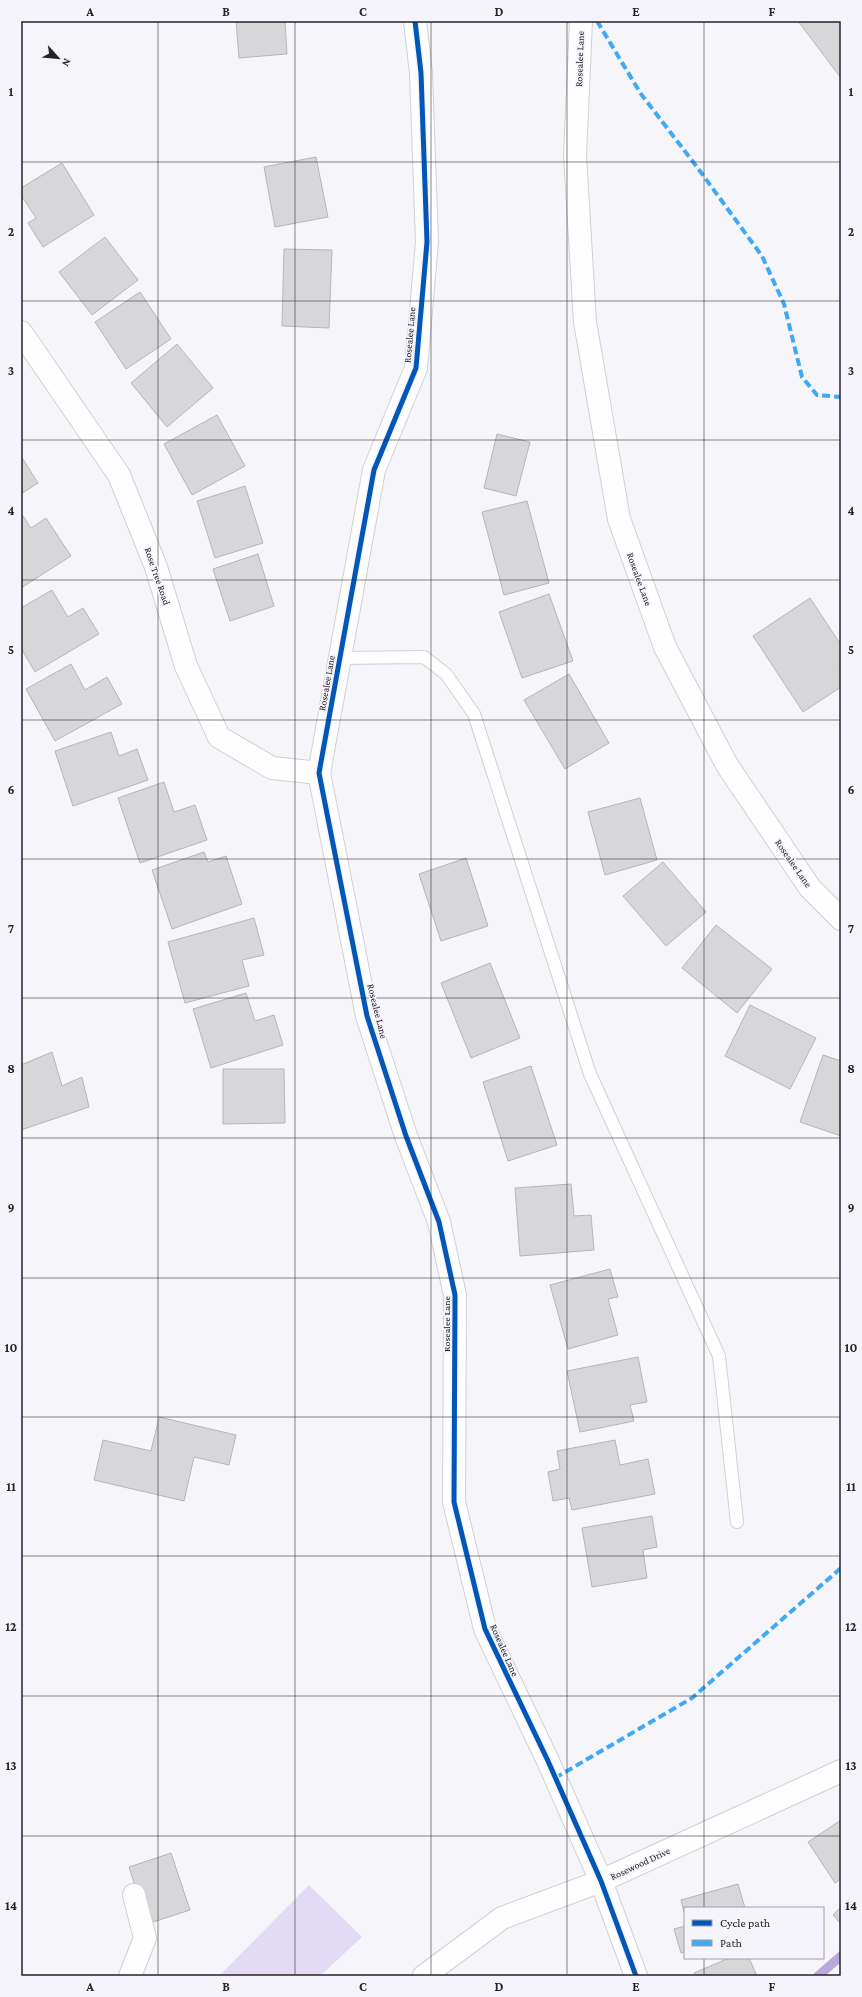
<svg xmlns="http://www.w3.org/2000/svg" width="862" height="1997" viewBox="0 0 862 1997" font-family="'Crimson Pro',serif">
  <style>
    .green { fill: #e3daf5 }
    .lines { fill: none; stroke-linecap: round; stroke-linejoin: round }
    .stream { stroke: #baa9db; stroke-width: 9 }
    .building { fill: #d7d6d9; stroke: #b6b6b9 }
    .service-casing { stroke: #d1d0d3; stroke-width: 14 }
    .minor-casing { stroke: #d1d0d3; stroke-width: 24 }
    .tertiary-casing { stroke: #d1d0d3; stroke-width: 24 }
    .service { stroke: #fefefe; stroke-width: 12 }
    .minor { stroke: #fefefe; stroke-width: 22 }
    .tertiary { stroke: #fefefe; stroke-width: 22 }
    .quiet { stroke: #3fa9f5; stroke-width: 4; stroke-dasharray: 8 4; stroke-linecap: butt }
    .cycleway-casing { stroke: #f5f3fb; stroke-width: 8 }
    .cycleway { stroke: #0057b8; stroke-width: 5 }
    .grid { fill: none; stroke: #242326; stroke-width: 1; stroke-opacity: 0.55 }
    .labels { text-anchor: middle; stroke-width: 3.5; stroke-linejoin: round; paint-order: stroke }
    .street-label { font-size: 10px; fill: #242326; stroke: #f5f3fb }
    .neatline { fill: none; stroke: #242326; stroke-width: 1.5 }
    .grid-label { font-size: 13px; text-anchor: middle; font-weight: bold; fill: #242326 }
  </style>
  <rect width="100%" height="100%" fill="#f6f5f9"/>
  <polygon class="green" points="309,1885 362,1937 320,1976 219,1976"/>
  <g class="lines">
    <polyline class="stream" points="818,1976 841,1956"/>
  </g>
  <g class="building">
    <polygon points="236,21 285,21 287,54 239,58"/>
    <polygon points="798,21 841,21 841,78"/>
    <polygon points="316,157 328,217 275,227 264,167"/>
    <polygon points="62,163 94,215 43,247 28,223 36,218 21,195 21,188"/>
    <polygon points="105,237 138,280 92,315 59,272"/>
    <polygon points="284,249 332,250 329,328 282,326"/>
    <polygon points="140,292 171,339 126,369 95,322"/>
    <polygon points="177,344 213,388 167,427 131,383"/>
    <polygon points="217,415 245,466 192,495 164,444"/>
    <polygon points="497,434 530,442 516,496 484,488"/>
    <polygon points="21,456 38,483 21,494"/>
    <polygon points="245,486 263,543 215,558 197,501"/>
    <polygon points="527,501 549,583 504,595 482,512"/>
    <polygon points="23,516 31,528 46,518 71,556 21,588 21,517"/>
    <polygon points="258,554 274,606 230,621 213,569"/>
    <polygon points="52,590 68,617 83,608 99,634 35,672 21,648 21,608"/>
    <polygon points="549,594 573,661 522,678 499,612"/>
    <polygon points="810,598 841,645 841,665 839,666 841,670 841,687 803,712 753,636"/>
    <polygon points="71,664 85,690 107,677 122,704 55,741 26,689"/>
    <polygon points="569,674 609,743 565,769 524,700"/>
    <polygon points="111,732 119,756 137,749 148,780 73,806 55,751"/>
    <polygon points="164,782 174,812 195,805 207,840 140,863 118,798"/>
    <polygon points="640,798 657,860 605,875 588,812"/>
    <polygon points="204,852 208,862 226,856 242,904 172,929 152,870"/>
    <polygon points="466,858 488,926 441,941 419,874"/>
    <polygon points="663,862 706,912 666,946 623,896"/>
    <polygon points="254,918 264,955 242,960 249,986 185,1003 168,942"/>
    <polygon points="716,925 772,969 737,1013 682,968"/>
    <polygon points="490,963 520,1038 471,1058 441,983"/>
    <polygon points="246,993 255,1021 274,1015 283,1045 211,1068 193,1009"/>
    <polygon points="750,1005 816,1038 790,1089 725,1056"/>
    <polygon points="52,1052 62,1086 82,1077 89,1107 21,1130 21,1065"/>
    <polygon points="823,1055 841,1061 841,1136 800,1122"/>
    <polygon points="531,1066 557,1145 508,1161 483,1082"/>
    <polygon points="223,1069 284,1069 285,1123 223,1124"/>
    <polygon points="571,1184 574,1216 591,1215 594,1250 520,1256 515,1188"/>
    <polygon points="610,1269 618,1297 608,1299 618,1335 568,1349 550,1285"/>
    <polygon points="638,1357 647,1402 630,1405 634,1421 580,1432 567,1371"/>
    <polygon points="159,1417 236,1435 229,1465 194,1457 184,1501 94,1480 103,1440 151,1451"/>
    <polygon points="615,1440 620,1465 648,1459 655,1494 572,1510 569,1498 553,1501 548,1472 560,1469 557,1451"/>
    <polygon points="652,1516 657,1547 643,1550 647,1578 592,1587 582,1528"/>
    <polygon points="841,1820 841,1879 835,1883 808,1842"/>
    <polygon points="171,1853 190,1910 147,1924 129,1867"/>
    <polygon points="738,1884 745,1908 685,1908 685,1916 681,1900"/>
    <polygon points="841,1907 841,1924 833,1915"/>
    <polygon points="685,1926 685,1952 681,1953 674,1929"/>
    <polygon points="729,1958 749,1958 757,1976 695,1976 694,1973"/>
  </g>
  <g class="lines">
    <defs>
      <polyline id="service" points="340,658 424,657 446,674 474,714 590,1074 719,1356 737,1522"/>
      <g id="minor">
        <polyline points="415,21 421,73 427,242 416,368 374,470 319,773 367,1016 406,1136 439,1222 455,1295 454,1502 485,1629 548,1761 601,1881 636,1976"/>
        <polyline points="581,21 575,155 585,322 619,519 665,647 727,765 810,888 841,919"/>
        <polyline points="21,332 119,475 156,567 186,666 219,737 272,768 319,773"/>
        <polyline points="130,1976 145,1938 134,1895"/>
      </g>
      <polyline id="tertiary" points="424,1976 502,1918 601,1881 841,1771"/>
    </defs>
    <use href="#service" class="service-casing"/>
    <use href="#minor" class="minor-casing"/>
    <use href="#tertiary" class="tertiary-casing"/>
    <use href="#service" class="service"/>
    <use href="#minor" class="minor"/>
    <use href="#tertiary" class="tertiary"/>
    <g class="quiet">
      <polyline points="597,21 641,94 697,167 762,256 784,304 802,377 817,395 841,397"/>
      <polyline points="555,1778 692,1698 841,1568"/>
    </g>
    <defs>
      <polyline id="cycleway" points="415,21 421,73 427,242 416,368 374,470 319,773 367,1016 406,1136 439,1222 455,1295 454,1502 485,1629 548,1761 601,1881 636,1976"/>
    </defs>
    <use href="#cycleway" class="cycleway-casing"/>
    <use href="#cycleway" class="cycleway"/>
  </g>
  <path class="grid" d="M158,21V1976M295,21V1976M431,21V1976M567,21V1976M704,21V1908M21,162H841M21,301H841M21,440H841M21,580H841M21,720H841M21,859H841M21,998H841M21,1138H841M21,1278H841M21,1417H841M21,1556H841M21,1696H841M21,1836H841M704,1958V1976"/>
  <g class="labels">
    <g class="street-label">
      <text transform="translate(579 59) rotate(-88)" y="4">Rosealee Lane</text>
      <text transform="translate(409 335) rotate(-85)" y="4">Rosealee Lane</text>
      <text transform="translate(158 576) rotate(71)" y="4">Rose Tree Road</text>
      <text transform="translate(640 579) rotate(70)" y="4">Rosealee Lane</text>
      <text transform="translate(326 683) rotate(-80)" y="4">Rosealee Lane</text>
      <text transform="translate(794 863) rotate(55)" y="4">Rosealee Lane</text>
      <text transform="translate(378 1011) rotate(76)" y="4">Rosealee Lane</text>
      <text transform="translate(446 1324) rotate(-90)" y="4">Rosealee Lane</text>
      <text transform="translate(505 1650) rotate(66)" y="4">Rosealee Lane</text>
      <text transform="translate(640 1863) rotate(-25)" y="4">Rosewood Drive</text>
    </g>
  </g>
  <rect width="862" height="1997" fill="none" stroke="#f5f3fb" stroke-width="44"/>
  <rect x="684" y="1907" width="140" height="52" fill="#f5f3fb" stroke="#a1a0a6"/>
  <rect x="692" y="1920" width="20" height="6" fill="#0057b8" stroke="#a1a0a6"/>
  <text x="720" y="1927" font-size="12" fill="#242326">Cycle path</text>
  <rect x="692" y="1940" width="20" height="6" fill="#3fa9f5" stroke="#a1a0a6"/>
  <text x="720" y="1947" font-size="12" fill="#242326">Path</text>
  <g transform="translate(58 58) rotate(117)" stroke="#f5f3fb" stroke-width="3" paint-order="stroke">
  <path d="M0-3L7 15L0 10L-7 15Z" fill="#242326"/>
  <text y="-6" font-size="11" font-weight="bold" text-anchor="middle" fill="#242326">N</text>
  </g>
  <rect x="22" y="22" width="818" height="1953" class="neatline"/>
  <g class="grid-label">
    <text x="90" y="16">A</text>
    <text x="226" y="16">B</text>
    <text x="363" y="16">C</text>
    <text x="499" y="16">D</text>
    <text x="636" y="16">E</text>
    <text x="772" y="16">F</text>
    <text x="11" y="96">1</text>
    <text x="851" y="96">1</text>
    <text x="11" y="236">2</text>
    <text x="851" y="236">2</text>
    <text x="11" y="375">3</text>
    <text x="851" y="375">3</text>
    <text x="11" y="515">4</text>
    <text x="851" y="515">4</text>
    <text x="11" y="654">5</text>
    <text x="851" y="654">5</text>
    <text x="11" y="794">6</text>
    <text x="851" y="794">6</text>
    <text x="11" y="933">7</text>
    <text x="851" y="933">7</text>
    <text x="11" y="1073">8</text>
    <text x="851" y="1073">8</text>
    <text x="11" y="1212">9</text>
    <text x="851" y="1212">9</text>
    <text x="11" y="1352">10</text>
    <text x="851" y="1352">10</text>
    <text x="11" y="1491">11</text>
    <text x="851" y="1491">11</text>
    <text x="11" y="1631">12</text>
    <text x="851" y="1631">12</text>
    <text x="11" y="1770">13</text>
    <text x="851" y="1770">13</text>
    <text x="11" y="1910">14</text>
    <text x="851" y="1910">14</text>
    <text x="90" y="1991">A</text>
    <text x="226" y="1991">B</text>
    <text x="363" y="1991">C</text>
    <text x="499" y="1991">D</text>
    <text x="636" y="1991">E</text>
    <text x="772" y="1991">F</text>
  </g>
</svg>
